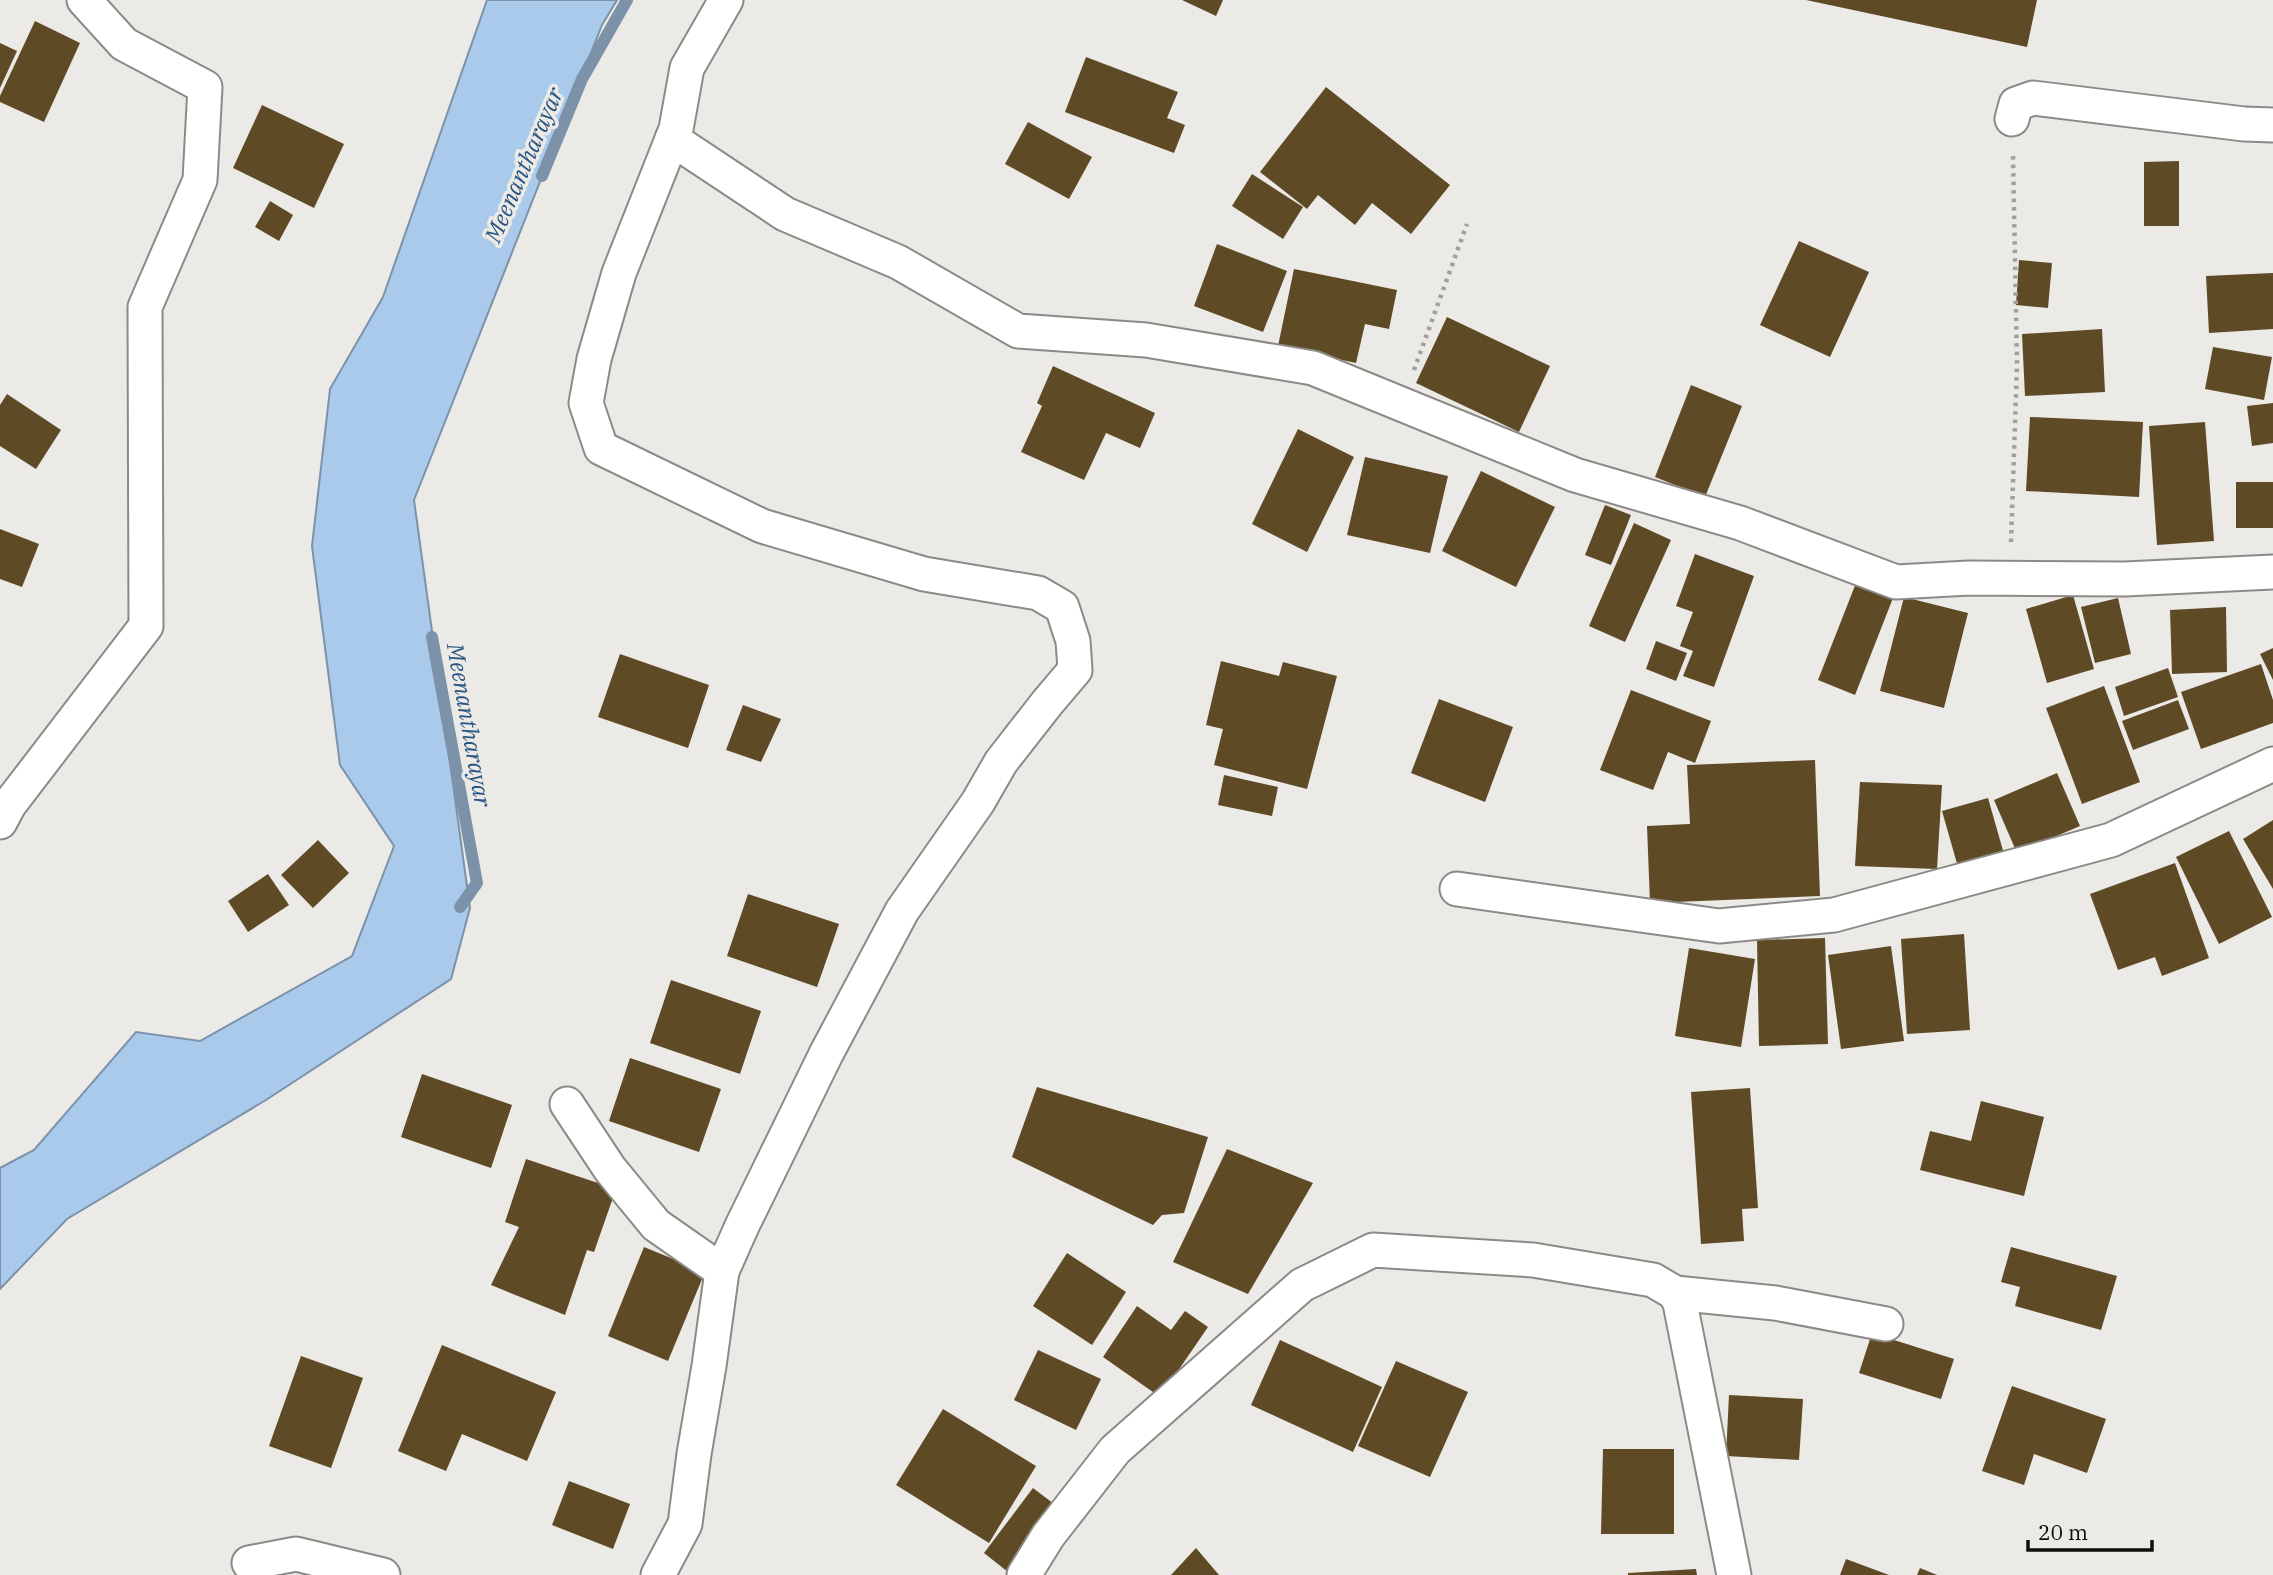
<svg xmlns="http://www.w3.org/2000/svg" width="2273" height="1575" viewBox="0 0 2273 1575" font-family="'IBM Plex Serif',serif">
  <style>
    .water { fill: #aacaec; stroke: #7c92a9; stroke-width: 2 }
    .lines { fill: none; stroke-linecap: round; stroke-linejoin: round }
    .stream { stroke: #7c92a9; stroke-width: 12 }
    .building { fill: #5f4a26 }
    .street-casing { stroke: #8c8a86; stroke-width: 37 }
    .path { stroke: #a2a09d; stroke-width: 4.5; stroke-dasharray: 3.5 5; stroke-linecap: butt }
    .street { stroke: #fff; stroke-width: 33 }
    .labels { text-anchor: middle; stroke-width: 7; stroke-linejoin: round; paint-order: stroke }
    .water-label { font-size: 23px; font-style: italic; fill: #295582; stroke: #eceae6 }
  </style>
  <rect width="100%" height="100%" fill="#eceae6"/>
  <polygon class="water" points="487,0 617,0 602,25 414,500 470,908 451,979 266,1100 67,1219 0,1289 0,1168 34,1150 136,1032 200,1041 352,956 394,846 340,765 312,546 330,389 383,297"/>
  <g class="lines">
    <g class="stream">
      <polyline points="542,176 582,79 627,0"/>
      <polyline points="432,637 477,883 460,907"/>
    </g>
  </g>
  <g class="building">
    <polygon points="1182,0 1223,0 1216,16"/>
    <polygon points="1806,0 2037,0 2027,47"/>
    <polygon points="35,21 80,43 44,122 0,102 0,96"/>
    <polygon points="0,43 17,51 0,88"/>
    <polygon points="1086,57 1178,92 1167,118 1185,125 1174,153 1065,112"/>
    <polygon points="1326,87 1450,185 1411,234 1372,203 1355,225 1318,195 1307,209 1260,172"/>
    <polygon points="262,105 344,144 314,208 233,168"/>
    <polygon points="1028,122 1092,157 1069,199 1005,164"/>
    <polygon points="2179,161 2179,226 2144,226 2144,162"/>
    <polygon points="1252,174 1303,207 1283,239 1232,206"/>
    <polygon points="270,201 293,215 279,241 255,227"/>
    <polygon points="1799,241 1869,272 1830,357 1760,325"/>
    <polygon points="1217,244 1287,271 1263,332 1194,306"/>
    <polygon points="2019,260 2052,263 2048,308 2016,305"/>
    <polygon points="1294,269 1397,290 1389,329 1365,324 1356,363 1278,346"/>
    <polygon points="2273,273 2273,329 2209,333 2206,276"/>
    <polygon points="1447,317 1550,366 1519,432 1416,383"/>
    <polygon points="2102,329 2105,392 2025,396 2022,334"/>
    <polygon points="2213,347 2272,357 2264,400 2205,389"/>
    <polygon points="1053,366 1155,413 1140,448 1106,433 1084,480 1021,452 1042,406 1037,403"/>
    <polygon points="1691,385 1742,406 1705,497 1655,477"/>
    <polygon points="7,394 61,430 36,469 0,446 0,405"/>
    <polygon points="2273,403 2273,443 2252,446 2247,406"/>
    <polygon points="2030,417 2143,422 2139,497 2026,491"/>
    <polygon points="2205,422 2214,541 2157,545 2149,426"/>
    <polygon points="1298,429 1354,457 1307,552 1252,524"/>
    <polygon points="1365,457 1448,476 1430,553 1347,535"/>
    <polygon points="1481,471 1555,507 1516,587 1442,551"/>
    <rect x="2236" y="482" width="37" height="46"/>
    <polygon points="1605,505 1631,515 1611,565 1585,555"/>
    <polygon points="1634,523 1671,540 1625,642 1589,626"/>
    <polygon points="0,529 39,544 22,587 0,579"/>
    <polygon points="1695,554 1754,576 1714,687 1683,676 1693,651 1680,646 1693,612 1676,606"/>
    <polygon points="1856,583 1893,598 1855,695 1818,680"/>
    <polygon points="2073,595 2094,669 2047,683 2026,609"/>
    <polygon points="1904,597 1968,613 1944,708 1880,691"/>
    <polygon points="2118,598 2131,654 2095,663 2081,607"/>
    <polygon points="2226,607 2227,672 2172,674 2170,610"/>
    <polygon points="1656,641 1687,653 1676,681 1646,669"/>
    <polygon points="2273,648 2273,680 2260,654"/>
    <polygon points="620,654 709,685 688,748 598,717"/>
    <polygon points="1221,661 1279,676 1283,662 1337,676 1307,789 1214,765 1223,729 1206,725"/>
    <polygon points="2261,664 2273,700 2273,723 2201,749 2181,692"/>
    <polygon points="2168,668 2178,697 2124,716 2115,687"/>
    <polygon points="2104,686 2140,782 2082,804 2046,708"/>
    <polygon points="1631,690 1711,721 1695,763 1668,752 1653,790 1600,770"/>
    <polygon points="1439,699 1513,727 1485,802 1411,773"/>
    <polygon points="2178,700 2189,729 2133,750 2122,721"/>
    <polygon points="743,705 781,719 761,762 726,750"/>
    <polygon points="1815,760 1820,896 1650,903 1647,826 1690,824 1687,765"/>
    <polygon points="2057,773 2080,826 2017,853 1994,800"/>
    <polygon points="1224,775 1278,787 1272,816 1218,805"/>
    <polygon points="1860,782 1942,785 1937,869 1855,866"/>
    <polygon points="1988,798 2004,854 1958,867 1942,811"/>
    <polygon points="2273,820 2273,889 2243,839"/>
    <polygon points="2229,831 2272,917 2219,944 2176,857"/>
    <polygon points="318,840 349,873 313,908 281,875"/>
    <polygon points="2175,863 2209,958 2162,976 2155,957 2118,970 2090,894"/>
    <polygon points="268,874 289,905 248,932 228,901"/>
    <polygon points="748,894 839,924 817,987 727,956"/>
    <polygon points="1964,934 1970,1030 1907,1034 1901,939"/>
    <polygon points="1825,938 1828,1044 1759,1046 1757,940"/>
    <polygon points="1891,946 1904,1041 1841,1049 1828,955"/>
    <polygon points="1689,948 1755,959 1741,1047 1675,1036"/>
    <polygon points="671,980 761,1011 740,1074 650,1043"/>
    <polygon points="630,1058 721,1089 699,1152 609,1121"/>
    <polygon points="422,1074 512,1105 491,1168 401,1137"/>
    <polygon points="1037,1087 1208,1137 1184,1213 1162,1215 1153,1225 1012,1157"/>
    <polygon points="1750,1088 1758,1208 1742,1209 1744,1241 1701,1244 1691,1092"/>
    <polygon points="1981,1101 2044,1117 2024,1196 1920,1170 1930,1131 1971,1141"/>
    <polygon points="1227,1149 1313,1183 1248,1294 1173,1262"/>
    <polygon points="526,1159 616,1189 594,1252 587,1250 565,1315 491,1285 519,1227 505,1222"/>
    <polygon points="644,1247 705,1272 668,1361 608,1336"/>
    <polygon points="2011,1247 2117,1276 2101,1330 2015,1306 2020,1287 2001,1282"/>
    <polygon points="1067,1253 1126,1292 1092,1345 1033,1306"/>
    <polygon points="1137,1306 1171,1330 1185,1311 1208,1327 1160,1397 1103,1357"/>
    <polygon points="1872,1333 1954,1359 1941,1399 1859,1373"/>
    <polygon points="1280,1340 1382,1387 1353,1452 1251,1405"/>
    <polygon points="442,1345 556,1392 527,1461 462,1434 446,1471 398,1451"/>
    <polygon points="1038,1350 1101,1379 1076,1430 1014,1400"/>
    <polygon points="301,1356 363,1378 331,1468 269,1446"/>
    <polygon points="1396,1361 1468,1392 1430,1477 1358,1446"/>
    <polygon points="2012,1386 2106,1419 2087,1473 2034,1454 2024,1485 1982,1471"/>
    <polygon points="1729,1395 1803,1399 1799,1460 1726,1456"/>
    <polygon points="943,1409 1036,1466 989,1543 896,1485"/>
    <polygon points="1603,1449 1674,1449 1674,1534 1601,1534"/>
    <polygon points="569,1481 630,1504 613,1549 552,1525"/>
    <polygon points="1033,1488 1058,1507 1008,1572 984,1553"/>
    <polygon points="1196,1548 1219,1575 1171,1575"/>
    <polygon points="1846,1559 1889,1575 1840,1575"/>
    <polygon points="1920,1568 1937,1575 1917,1575"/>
    <polygon points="1696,1569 1697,1575 1628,1575 1628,1573"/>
  </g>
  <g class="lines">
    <defs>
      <g id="street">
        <polyline points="2012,119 2016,104 2033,98 2244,124 2273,125"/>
        <polyline points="672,139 785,214 898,262 1018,331 1146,340 1313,368 1575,475 1740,523 1896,582 1969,578 2125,579 2273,572"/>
        <polyline points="0,822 9,805 146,626 145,307 200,180 205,87 124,44 84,0"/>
        <polyline points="1457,889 1719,926 1834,915 2111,840 2273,764"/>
        <polyline points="567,1104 610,1169 656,1225 722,1271"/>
        <polyline points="1675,1293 1775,1303 1886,1324"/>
        <polyline points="249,1563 296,1554 383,1575"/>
        <polyline points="658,1575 685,1524 694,1454 709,1366 722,1271 742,1226 826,1054 902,911 978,802 1001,762 1047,703 1075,670 1073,641 1062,607 1038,593 924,574 762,526 601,448 586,403 594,359 619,273 676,129 687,68 726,0"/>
        <polyline points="1024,1575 1048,1536 1115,1450 1302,1285 1373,1250 1533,1260 1653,1280 1675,1293 1680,1303 1734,1575"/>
      </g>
    </defs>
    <use href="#street" class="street-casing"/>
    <g class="path">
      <polyline points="1414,370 1467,224"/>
      <polyline points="2011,542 2017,365 2013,155"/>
    </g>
    <use href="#street" class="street"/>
  </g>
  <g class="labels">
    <g class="water-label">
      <text transform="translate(524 165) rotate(-67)" y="8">Meenantharayar</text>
      <text transform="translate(469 725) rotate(80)" y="8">Meenantharayar</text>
    </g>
  </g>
  <path d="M2028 1540v10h124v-10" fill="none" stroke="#0f0e0d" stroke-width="3.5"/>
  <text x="2038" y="1540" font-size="21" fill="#0f0e0d" stroke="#eceae6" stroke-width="5" paint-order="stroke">20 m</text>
</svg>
